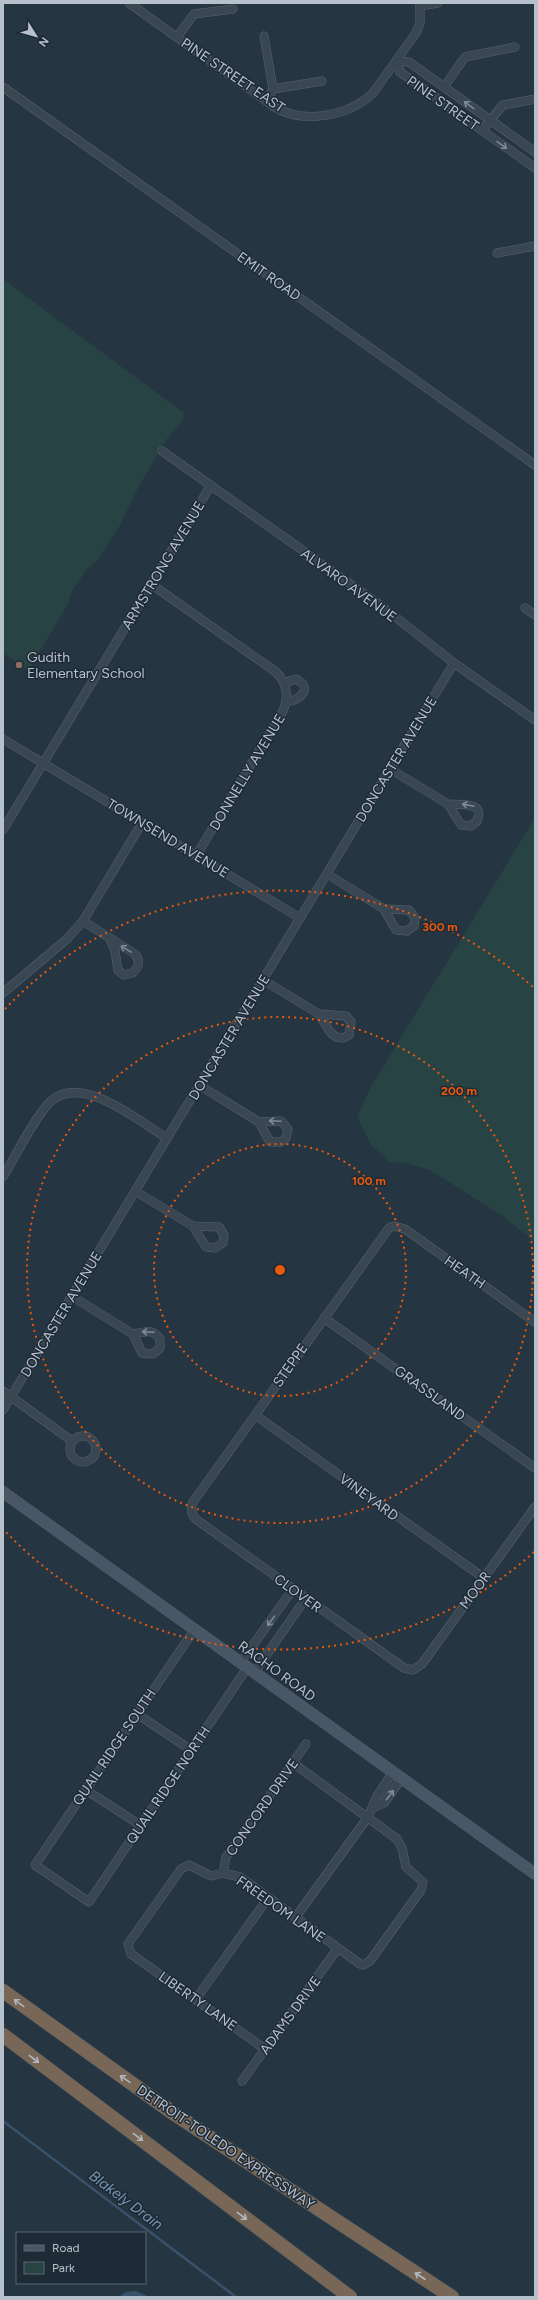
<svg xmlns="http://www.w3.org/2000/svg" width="538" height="2300" viewBox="0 0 538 2300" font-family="Figtree,sans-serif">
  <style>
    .green { fill: #274343 }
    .water { fill: #38526a }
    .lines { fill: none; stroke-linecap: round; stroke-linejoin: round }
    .stream { stroke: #38526a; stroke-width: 2.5 }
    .street-casing { stroke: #58646f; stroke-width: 9 }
    .secondary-casing { stroke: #58646f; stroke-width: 12 }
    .highway-casing { stroke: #44515c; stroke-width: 15 }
    .street { stroke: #3a4652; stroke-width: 8 }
    .secondary { stroke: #485665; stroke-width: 11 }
    .highway { stroke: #786757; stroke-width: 14 }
    .oneway { stroke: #7f8a95 }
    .oneway2 { stroke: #b1b8c0 }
    .ring { fill: none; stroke: #e8590c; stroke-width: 2; stroke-dasharray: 2 4 }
    .education-dot { fill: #8d6e63; stroke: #1e2b37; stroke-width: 1.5 }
    .labels { text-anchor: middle; stroke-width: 3; stroke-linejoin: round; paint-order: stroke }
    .street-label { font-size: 14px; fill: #b7c1cc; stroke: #1e2b37 }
    .poi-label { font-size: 14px; fill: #b7c1cc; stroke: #1e2b37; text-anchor: start }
    .water-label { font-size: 15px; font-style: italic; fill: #7695b0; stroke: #1e2b37 }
    .centre { fill: #e8590c; stroke: #1e2b37; stroke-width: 2 }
    .ring-label { font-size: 12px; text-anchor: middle; font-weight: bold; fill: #e8590c; stroke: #1e2b37; stroke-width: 3; stroke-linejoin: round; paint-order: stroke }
  </style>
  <rect width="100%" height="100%" fill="#253542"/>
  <g class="green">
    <polygon points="3,279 184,413 182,421 166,440 138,488 119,527 96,562 87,569 72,591 68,604 31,666 27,669 20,666 3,652"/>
    <polygon points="535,818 535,1242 502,1216 430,1170 406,1163 390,1162 371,1145 357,1117 370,1088"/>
  </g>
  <polygon class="water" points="136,2291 149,2297 119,2297 126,2292"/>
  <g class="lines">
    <polyline class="stream" points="3,2121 236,2297"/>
    <defs>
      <g id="street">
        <path d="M129,3L276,108C305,124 349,116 373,93L416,33L420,23V3"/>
        <polyline points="420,6 438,3"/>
        <polyline points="264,36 273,89"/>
        <polyline points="177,37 194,14 233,9"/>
        <polyline points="397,61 400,72 535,168"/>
        <polyline points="397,61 409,62 535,152"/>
        <polyline points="3,87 535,465"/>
        <polyline points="444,87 465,57 515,47"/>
        <polyline points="267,101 273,89 322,81"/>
        <polyline points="482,130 503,105 535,99"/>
        <polyline points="497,253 535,246"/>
        <polyline points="162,451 380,605 454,663 535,720"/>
        <path d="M151,584L276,672C287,683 289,697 283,711L196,856"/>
        <polyline points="525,608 535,615"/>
        <path d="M284,683L296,679C314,688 300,700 286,702"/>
        <polyline points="3,739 300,918"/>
        <path d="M390,769L448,804L461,825L471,826L477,821C485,801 460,805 448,804"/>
        <polyline points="3,830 211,485"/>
        <polyline points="327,874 384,909 396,930 407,931 414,926 415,918 409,910 384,909"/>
        <path d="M83,921L135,954C141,961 139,968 132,973L124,975L118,970L115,951L110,939"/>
        <polyline points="263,980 319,1014 330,1032 336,1037 343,1038 349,1035 351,1022 346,1016 319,1014"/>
        <polyline points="3,993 67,939 83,921 142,823"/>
        <polyline points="199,1085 259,1122 270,1142 281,1142 286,1138 288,1129 281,1121 259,1122"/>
        <path d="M3,1177C17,1154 30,1125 48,1104C79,1070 138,1121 167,1138"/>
        <polyline points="135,1191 193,1226 219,1227 224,1235 223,1243 215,1248 206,1247 193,1226"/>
        <path d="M73,1297L133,1334L142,1353L153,1354L160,1348V1339C153,1328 144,1332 133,1334"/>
        <polyline points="324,1318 535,1468"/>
        <path d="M535,1322L405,1229L394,1226L389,1228L193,1502C190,1509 191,1515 197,1520L404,1668L413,1670L422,1664L535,1507"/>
        <polyline points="3,1391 72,1441"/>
        <polyline points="3,1410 454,663"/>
        <polyline points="255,1415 484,1578"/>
        <circle cx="83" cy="1449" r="13"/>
        <polyline points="194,1630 35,1865 89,1902 247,1668"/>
        <polyline points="240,1663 293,1589"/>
        <polyline points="254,1673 306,1598"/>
        <polyline points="137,1714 191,1750"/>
        <polyline points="86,1790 140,1825"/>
        <polyline points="373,1808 384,1803 402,1778"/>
        <polyline points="223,1873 226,1857 306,1744"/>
        <polyline points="295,1918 368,1817 377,1796 393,1772"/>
        <polyline points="196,1999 268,1898"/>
        <polyline points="265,2049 131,1954 128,1944 181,1869 189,1865 211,1876 223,1873 240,1877 360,1964 363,1965 370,1961 421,1890 423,1882 406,1867 402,1848 397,1839 293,1763"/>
        <polyline points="242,2081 338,1948"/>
      </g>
      <polyline id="secondary" points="3,1492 535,1874"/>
      <g id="highway">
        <polyline points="3,1991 173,2113 452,2297"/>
        <polyline points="3,2035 350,2297"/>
      </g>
    </defs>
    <use href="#street" class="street-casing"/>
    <use href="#secondary" class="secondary-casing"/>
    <use href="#highway" class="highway-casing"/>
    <use href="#street" class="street"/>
    <use href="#secondary" class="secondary"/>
    <use href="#highway" class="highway"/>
  </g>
  <defs><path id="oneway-shaft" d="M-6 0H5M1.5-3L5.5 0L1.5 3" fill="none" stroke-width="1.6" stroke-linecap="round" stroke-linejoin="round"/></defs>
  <g class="oneway">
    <use href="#oneway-shaft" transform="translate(469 105) rotate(-144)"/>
    <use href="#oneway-shaft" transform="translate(502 145) rotate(35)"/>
    <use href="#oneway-shaft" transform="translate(468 805) rotate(-168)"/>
    <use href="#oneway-shaft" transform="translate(126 949) rotate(-149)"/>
    <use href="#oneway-shaft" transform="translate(275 1121) rotate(-177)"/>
    <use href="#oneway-shaft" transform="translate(148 1332) rotate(-177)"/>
    <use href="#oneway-shaft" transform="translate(271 1621) rotate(126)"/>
    <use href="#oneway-shaft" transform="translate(390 1795) rotate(-53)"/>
  </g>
  <g class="oneway2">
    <use href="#oneway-shaft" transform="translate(19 2003) rotate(-144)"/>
    <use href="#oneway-shaft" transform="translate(34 2059) rotate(37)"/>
    <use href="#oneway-shaft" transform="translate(125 2079) rotate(-145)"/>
    <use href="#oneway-shaft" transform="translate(138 2137) rotate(37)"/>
    <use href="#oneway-shaft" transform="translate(242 2216) rotate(37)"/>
    <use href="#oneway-shaft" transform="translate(420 2276) rotate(-147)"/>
  </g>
  <g class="ring">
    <circle cx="280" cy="1270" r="126"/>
    <circle cx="280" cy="1270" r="253"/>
    <path d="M534 1552A379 379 0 0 1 5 1531M5 1009A379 379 0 0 1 534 988"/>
  </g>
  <circle class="education-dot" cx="19" cy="665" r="4"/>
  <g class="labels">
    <g class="street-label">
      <text transform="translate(233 75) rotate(34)" y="5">PINE STREET EAST</text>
      <text transform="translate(443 103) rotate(35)" y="5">PINE STREET</text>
      <text transform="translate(269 276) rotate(35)" y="5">EMIT ROAD</text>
      <text transform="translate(163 565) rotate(-59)" y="5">ARMSTRONG AVENUE</text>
      <text transform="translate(349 585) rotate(36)" y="5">ALVARO AVENUE</text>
      <text transform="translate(396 759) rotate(-59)" y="5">DONCASTER AVENUE</text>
      <text transform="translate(247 772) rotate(-59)" y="5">DONNELLY AVENUE</text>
      <text transform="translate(168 838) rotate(31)" y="5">TOWNSEND AVENUE</text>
      <text transform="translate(229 1037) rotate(-59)" y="5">DONCASTER AVENUE</text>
      <text transform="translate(465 1272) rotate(35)" y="5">HEATH</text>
      <text transform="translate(61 1314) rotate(-59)" y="5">DONCASTER AVENUE</text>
      <text transform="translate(290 1365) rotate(-55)" y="5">STEPPE</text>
      <text transform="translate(430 1393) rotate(36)" y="5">GRASSLAND</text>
      <text transform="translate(369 1497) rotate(36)" y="5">VINEYARD</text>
      <text transform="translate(475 1590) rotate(-54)" y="5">MOOR</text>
      <text transform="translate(298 1593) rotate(36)" y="5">CLOVER</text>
      <text transform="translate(277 1671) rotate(36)" y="5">RACHO ROAD</text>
      <text transform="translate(114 1747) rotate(-56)" y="5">QUAIL RIDGE SOUTH</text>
      <text transform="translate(168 1785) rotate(-56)" y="5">QUAIL RIDGE NORTH</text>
      <text transform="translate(262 1807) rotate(-55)" y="5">CONCORD DRIVE</text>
      <text transform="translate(281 1909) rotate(35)" y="5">FREEDOM LANE</text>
      <text transform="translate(198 2001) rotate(35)" y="5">LIBERTY LANE</text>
      <text transform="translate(290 2015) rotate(-54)" y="5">ADAMS DRIVE</text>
      <text transform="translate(226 2147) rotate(34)" y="5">DETROIT-TOLEDO EXPRESSWAY</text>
    </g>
    <g class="poi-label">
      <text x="27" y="662">Gudith<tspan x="27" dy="16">Elementary School</tspan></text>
    </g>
    <g class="water-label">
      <text transform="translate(126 2200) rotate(37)" y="5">Blakely Drain</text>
    </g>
  </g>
  <circle cx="280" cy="1270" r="6" class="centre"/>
  <g class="ring-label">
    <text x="440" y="931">300 m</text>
    <text x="459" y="1095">200 m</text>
    <text x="369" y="1185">100 m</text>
  </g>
  <rect width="538" height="2300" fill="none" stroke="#b7c1cc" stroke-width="8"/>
  <rect x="16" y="2232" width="130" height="52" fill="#1e2b37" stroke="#5b6773"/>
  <rect x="24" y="2245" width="20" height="6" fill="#485665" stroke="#5b6773"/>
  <text x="52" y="2252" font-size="12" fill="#b7c1cc">Road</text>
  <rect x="24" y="2262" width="20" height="12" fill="#274343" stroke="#5b6773"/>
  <text x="52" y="2272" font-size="12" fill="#b7c1cc">Park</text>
  <g transform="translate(36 36) rotate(127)" stroke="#1e2b37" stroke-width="3" paint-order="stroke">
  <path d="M0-3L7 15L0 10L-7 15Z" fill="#b7c1cc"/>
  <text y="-6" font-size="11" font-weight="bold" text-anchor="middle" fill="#b7c1cc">N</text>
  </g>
</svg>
